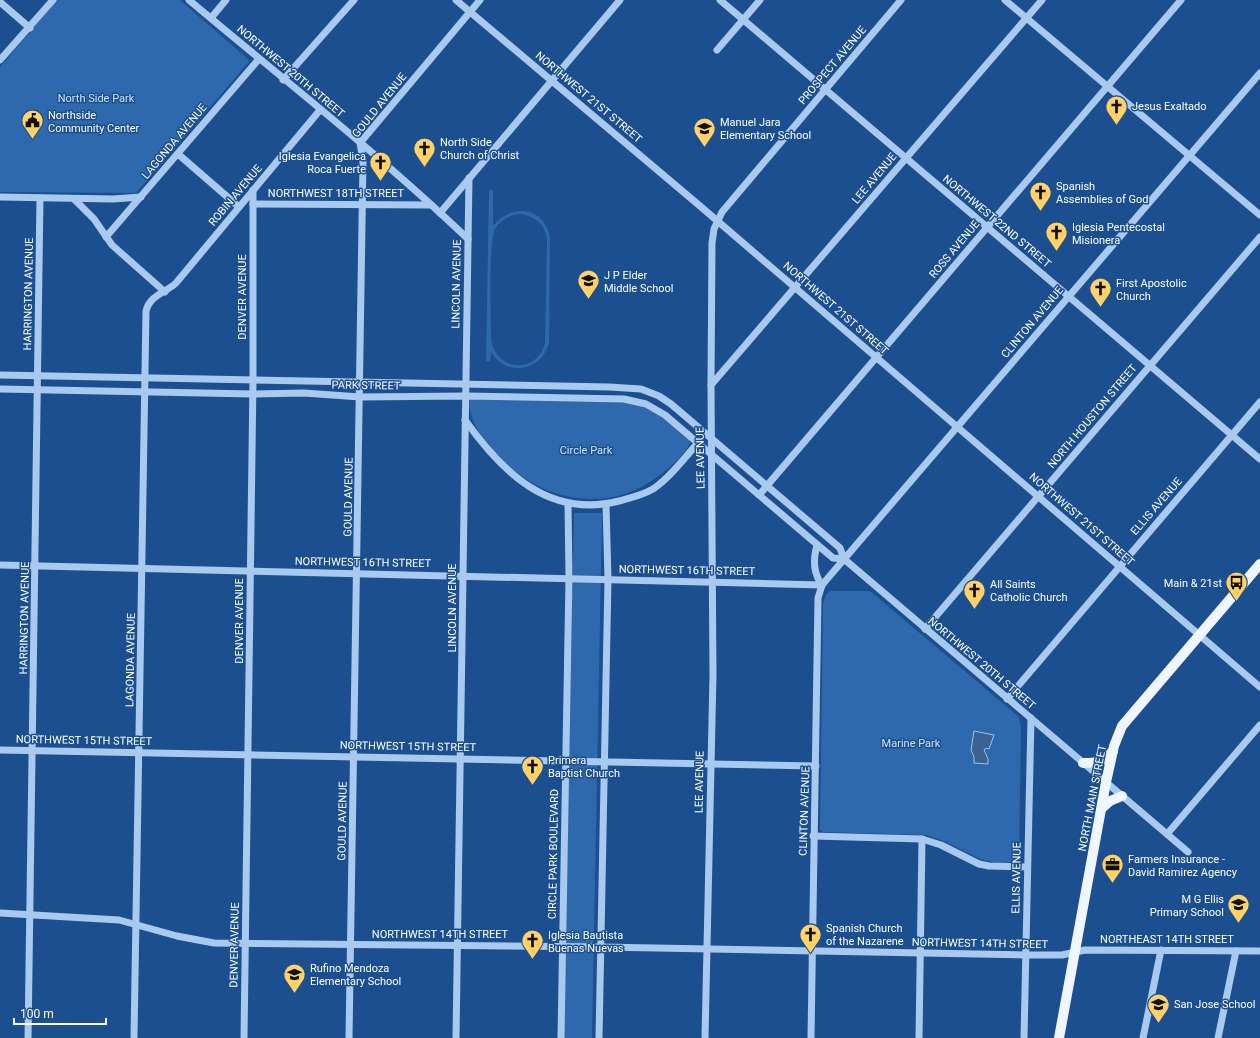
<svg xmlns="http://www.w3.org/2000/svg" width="1260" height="1038" viewBox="0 0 1260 1038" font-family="Roboto,sans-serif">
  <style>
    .green { fill: #2e69ad; fill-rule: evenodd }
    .water { fill: #3c6290; stroke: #9cc4f0 }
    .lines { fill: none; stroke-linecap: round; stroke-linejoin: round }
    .minor { stroke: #a9c9ee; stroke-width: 7 }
    .major { stroke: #f0f6ff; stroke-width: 10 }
    .labels { text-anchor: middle; stroke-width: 3; stroke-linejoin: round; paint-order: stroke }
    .street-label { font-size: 11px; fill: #fff; stroke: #1b4f8f }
    .park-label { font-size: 11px; fill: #cfe3fa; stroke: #1b4f8f }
    .poi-label { font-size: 11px; fill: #fff; stroke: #1b4f8f; text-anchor: start }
  </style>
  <rect width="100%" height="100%" fill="#1b4f8f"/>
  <g class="green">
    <polygon points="57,0 180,0 249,60 248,63 136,193 0,192 0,67"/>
    <path d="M489,190H493V226C511,204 543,205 550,237L549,343C541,372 506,377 491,352L490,361H486ZM520,214C536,216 547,226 547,242L545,343C537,376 493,371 491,337C491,317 488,244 495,229C500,220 509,215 520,214Z"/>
    <path d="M471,399L625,402L653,410L689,438L690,443C685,455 671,466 661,474C608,517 538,501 495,453C487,443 479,434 474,423C472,416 467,406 471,399Z"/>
    <polygon points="574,513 602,513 592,1038 564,1038"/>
    <polygon points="830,591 870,591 1019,717 1021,727 1019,862 996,863 980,859 944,841 926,835 823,832 820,830 823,603 826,595"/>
  </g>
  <polygon class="water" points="974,731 994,735 989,749 986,748 984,750 988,759 988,764 974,763 974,757 971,750"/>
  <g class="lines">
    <g class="minor">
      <path d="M189,0C283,79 380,155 468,239"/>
      <polyline points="456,0 700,206 1260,687"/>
      <polyline points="720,0 1260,459"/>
      <polyline points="1005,0 1260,215"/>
      <polyline points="0,2 30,28"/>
      <polyline points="211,18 226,0"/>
      <polyline points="717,50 760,0"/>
      <polyline points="0,60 53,0"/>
      <polyline points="283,80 354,0"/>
      <polyline points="178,154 239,207"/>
      <polyline points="0,197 113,199 141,197"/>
      <polyline points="74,199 94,219 112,245 165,292"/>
      <polyline points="253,204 431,205"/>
      <polyline points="440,213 620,0"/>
      <polyline points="106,237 259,59"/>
      <polyline points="0,375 609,387 641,389 659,396 671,404 840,548 844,559 1188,852"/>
      <polyline points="711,385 712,243 714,229 722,212 901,0"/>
      <polyline points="0,389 253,394 304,393 360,397 465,396 624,399 646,404 665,415 833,558 844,559"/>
      <path d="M465,420C502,472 549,519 619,501C630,498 643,495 653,489C670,478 684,458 698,443"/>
      <polyline points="759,495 1181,0"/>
      <path d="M817,545C813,559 813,573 822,585"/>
      <polyline points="0,565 822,585"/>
      <polyline points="925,629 1260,237"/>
      <polyline points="1007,699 1260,402"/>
      <polyline points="0,750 816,766"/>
      <polyline points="1168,833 1260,725"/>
      <polyline points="813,836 922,839 941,845 979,864 989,866 1027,867"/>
      <polyline points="0,913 119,920 177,936 214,943 601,947 1026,955 1062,955 1085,950 1260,951"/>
      <polyline points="28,1038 40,198"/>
      <path d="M134,1038L146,311C150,295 165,293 176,283L320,110"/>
      <polyline points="244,1038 253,380 253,190"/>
      <polyline points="349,1038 363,161 360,143 480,0"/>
      <polyline points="456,1038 469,178"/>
      <polyline points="561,1038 569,578 568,503"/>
      <polyline points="599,1038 608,579 606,504"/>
      <polyline points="705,1038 713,675 711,385 1042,0"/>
      <polyline points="811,1038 818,598 822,585 1260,73"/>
      <polyline points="919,1038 922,839"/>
      <polyline points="1024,1038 1031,718"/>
      <polyline points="1143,1038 1161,950"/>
      <polyline points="1218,1038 1236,951"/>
    </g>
    <g class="major">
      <path d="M1083,763C1097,763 1104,762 1113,751"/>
      <polyline points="1102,808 1110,801 1122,796"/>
      <polyline points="1059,1038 1106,782 1114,746 1122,726 1260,564"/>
    </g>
  </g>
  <defs>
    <symbol id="church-pin" viewBox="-11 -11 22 30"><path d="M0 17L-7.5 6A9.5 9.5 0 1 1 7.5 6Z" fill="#ffd166" stroke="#1b4f8f"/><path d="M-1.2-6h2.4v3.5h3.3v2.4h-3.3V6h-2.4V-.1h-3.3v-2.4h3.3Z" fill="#111"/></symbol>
    <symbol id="civic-pin" viewBox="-11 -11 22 30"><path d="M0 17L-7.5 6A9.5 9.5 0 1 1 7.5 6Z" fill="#ffd166" stroke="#1b4f8f"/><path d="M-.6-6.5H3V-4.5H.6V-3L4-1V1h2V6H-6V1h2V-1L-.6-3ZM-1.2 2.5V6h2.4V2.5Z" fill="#111"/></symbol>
    <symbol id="school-pin" viewBox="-11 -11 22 30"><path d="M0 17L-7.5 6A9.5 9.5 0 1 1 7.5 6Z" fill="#ffd166" stroke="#1b4f8f"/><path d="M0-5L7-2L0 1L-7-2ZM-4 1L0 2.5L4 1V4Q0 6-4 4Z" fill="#111"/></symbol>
    <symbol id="bus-pin" viewBox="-11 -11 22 30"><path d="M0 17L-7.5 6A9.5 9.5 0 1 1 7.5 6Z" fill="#ffd166" stroke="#1b4f8f"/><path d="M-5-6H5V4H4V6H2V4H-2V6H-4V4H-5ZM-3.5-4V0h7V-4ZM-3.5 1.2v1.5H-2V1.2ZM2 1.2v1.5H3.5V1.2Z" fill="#111"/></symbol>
    <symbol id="office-pin" viewBox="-11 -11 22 30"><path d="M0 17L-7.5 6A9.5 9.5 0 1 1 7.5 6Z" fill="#ffd166" stroke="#1b4f8f"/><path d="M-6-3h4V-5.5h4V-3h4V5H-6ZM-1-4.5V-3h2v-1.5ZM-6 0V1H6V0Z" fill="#111"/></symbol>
  </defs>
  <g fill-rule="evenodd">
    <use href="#church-pin" x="1104" y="94" width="25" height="34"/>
    <use href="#civic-pin" x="20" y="108" width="25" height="34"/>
    <use href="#school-pin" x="692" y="116" width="25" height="34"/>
    <use href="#church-pin" x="412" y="136" width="25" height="34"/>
    <use href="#church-pin" x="368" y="150" width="25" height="34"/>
    <use href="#church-pin" x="1028" y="180" width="25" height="34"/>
    <use href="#church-pin" x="1044" y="220" width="25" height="34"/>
    <use href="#school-pin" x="576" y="268" width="25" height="34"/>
    <use href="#church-pin" x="1088" y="276" width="25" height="34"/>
    <use href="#bus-pin" x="1224" y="570" width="25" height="34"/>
    <use href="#church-pin" x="962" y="578" width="25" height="34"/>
    <use href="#church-pin" x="520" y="754" width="25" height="34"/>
    <use href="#office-pin" x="1100" y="852" width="25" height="34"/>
    <use href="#school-pin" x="1226" y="892" width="25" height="34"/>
    <use href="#church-pin" x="798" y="922" width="25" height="34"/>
    <use href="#church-pin" x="520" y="928" width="25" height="34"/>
    <use href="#school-pin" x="282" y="962" width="25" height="34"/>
    <use href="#school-pin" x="1146" y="992" width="25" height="34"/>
  </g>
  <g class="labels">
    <g class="street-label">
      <text transform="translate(832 65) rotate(-50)" y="4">PROSPECT AVENUE</text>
      <text transform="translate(291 71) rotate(40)" y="4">NORTHWEST 20TH STREET</text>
      <text transform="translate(589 97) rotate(40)" y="4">NORTHWEST 21ST STREET</text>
      <text transform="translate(379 105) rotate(-51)" y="4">GOULD AVENUE</text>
      <text transform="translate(174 141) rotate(-50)" y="4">LAGONDA AVENUE</text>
      <text transform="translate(874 178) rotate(-50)" y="4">LEE AVENUE</text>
      <text x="336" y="197">NORTHWEST 18TH STREET</text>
      <text transform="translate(235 195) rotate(-50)" y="4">ROBIN AVENUE</text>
      <text transform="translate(997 221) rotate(40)" y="4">NORTHWEST 22ND STREET</text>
      <text transform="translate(954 249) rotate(-50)" y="4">ROSS AVENUE</text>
      <text transform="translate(456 284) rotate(-89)" y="4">LINCOLN AVENUE</text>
      <text transform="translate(28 294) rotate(-89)" y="4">HARRINGTON AVENUE</text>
      <text transform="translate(242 297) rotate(-90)" y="4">DENVER AVENUE</text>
      <text transform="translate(836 308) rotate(41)" y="4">NORTHWEST 21ST STREET</text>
      <text transform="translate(1032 322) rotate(-50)" y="4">CLINTON AVENUE</text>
      <text transform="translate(366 385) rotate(1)" y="4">PARK STREET</text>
      <text transform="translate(1092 416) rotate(-50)" y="4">NORTH HOUSTON STREET</text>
      <text transform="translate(700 458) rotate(-91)" y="4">LEE AVENUE</text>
      <text transform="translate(348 497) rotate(-89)" y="4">GOULD AVENUE</text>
      <text transform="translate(1156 506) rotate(-49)" y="4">ELLIS AVENUE</text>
      <text transform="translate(1082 519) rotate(41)" y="4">NORTHWEST 21ST STREET</text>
      <text transform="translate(363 562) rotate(1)" y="4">NORTHWEST 16TH STREET</text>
      <text transform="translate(687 570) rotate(1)" y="4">NORTHWEST 16TH STREET</text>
      <text transform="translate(452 608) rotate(-90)" y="4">LINCOLN AVENUE</text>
      <text transform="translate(24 618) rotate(-89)" y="4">HARRINGTON AVENUE</text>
      <text transform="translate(239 621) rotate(-90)" y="4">DENVER AVENUE</text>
      <text transform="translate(130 660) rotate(-89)" y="4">LAGONDA AVENUE</text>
      <text transform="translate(982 663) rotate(40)" y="4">NORTHWEST 20TH STREET</text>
      <text transform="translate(84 740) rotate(1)" y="4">NORTHWEST 15TH STREET</text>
      <text transform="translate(408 746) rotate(1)" y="4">NORTHWEST 15TH STREET</text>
      <text transform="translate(699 782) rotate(-89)" y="4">LEE AVENUE</text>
      <text transform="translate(1092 798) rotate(-79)" y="4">NORTH MAIN STREET</text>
      <text transform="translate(804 811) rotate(-88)" y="4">CLINTON AVENUE</text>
      <text transform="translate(342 821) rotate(-89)" y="4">GOULD AVENUE</text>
      <text transform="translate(553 854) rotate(-89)" y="4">CIRCLE PARK BOULEVARD</text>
      <text transform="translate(1016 878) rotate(-89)" y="4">ELLIS AVENUE</text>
      <text x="440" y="938">NORTHWEST 14TH STREET</text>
      <text x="1167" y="943">NORTHEAST 14TH STREET</text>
      <text transform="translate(980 943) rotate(1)" y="4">NORTHWEST 14TH STREET</text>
      <text transform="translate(234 945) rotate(-89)" y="4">DENVER AVENUE</text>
    </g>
    <g class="park-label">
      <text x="96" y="102">North Side Park</text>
      <text x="586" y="454">Circle Park</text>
      <text x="911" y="747">Marine Park</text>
    </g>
    <g class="poi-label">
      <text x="1132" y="110">Jesus Exaltado</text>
      <text x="48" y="119">Northside<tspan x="48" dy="13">Community Center</tspan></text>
      <text x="720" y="126">Manuel Jara<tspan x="720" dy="13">Elementary School</tspan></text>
      <text x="440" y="146">North Side<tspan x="440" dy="13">Church of Christ</tspan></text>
      <text x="366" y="160" text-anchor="end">Iglesia Evangelica<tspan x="366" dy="13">Roca Fuerte</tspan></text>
      <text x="1056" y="190">Spanish<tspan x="1056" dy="13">Assemblies of God</tspan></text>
      <text x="1072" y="231">Iglesia Pentecostal<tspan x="1072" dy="13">Misionera</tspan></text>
      <text x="604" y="279">J P Elder<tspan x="604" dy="13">Middle School</tspan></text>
      <text x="1116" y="287">First Apostolic<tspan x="1116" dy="13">Church</tspan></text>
      <text x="1222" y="587" text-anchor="end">Main &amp; 21st</text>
      <text x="990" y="588">All Saints<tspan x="990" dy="13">Catholic Church</tspan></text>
      <text x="548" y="764">Primera<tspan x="548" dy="13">Baptist Church</tspan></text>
      <text x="1128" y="863">Farmers Insurance -<tspan x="1128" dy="13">David Ramirez Agency</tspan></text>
      <text x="1224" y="903" text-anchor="end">M G Ellis<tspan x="1224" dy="13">Primary School</tspan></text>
      <text x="826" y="932">Spanish Church<tspan x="826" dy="13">of the Nazarene</tspan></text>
      <text x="548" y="939">Iglesia Bautista<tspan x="548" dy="13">Buenas Nuevas</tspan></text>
      <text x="310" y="972">Rufino Mendoza<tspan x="310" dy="13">Elementary School</tspan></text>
      <text x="1174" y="1008">San Jose School</text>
    </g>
  </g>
  <path d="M14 1018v6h92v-6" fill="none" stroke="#ffffff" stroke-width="2"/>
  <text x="20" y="1018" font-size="12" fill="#ffffff" stroke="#1b4f8f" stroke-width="3" paint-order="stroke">100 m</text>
</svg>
